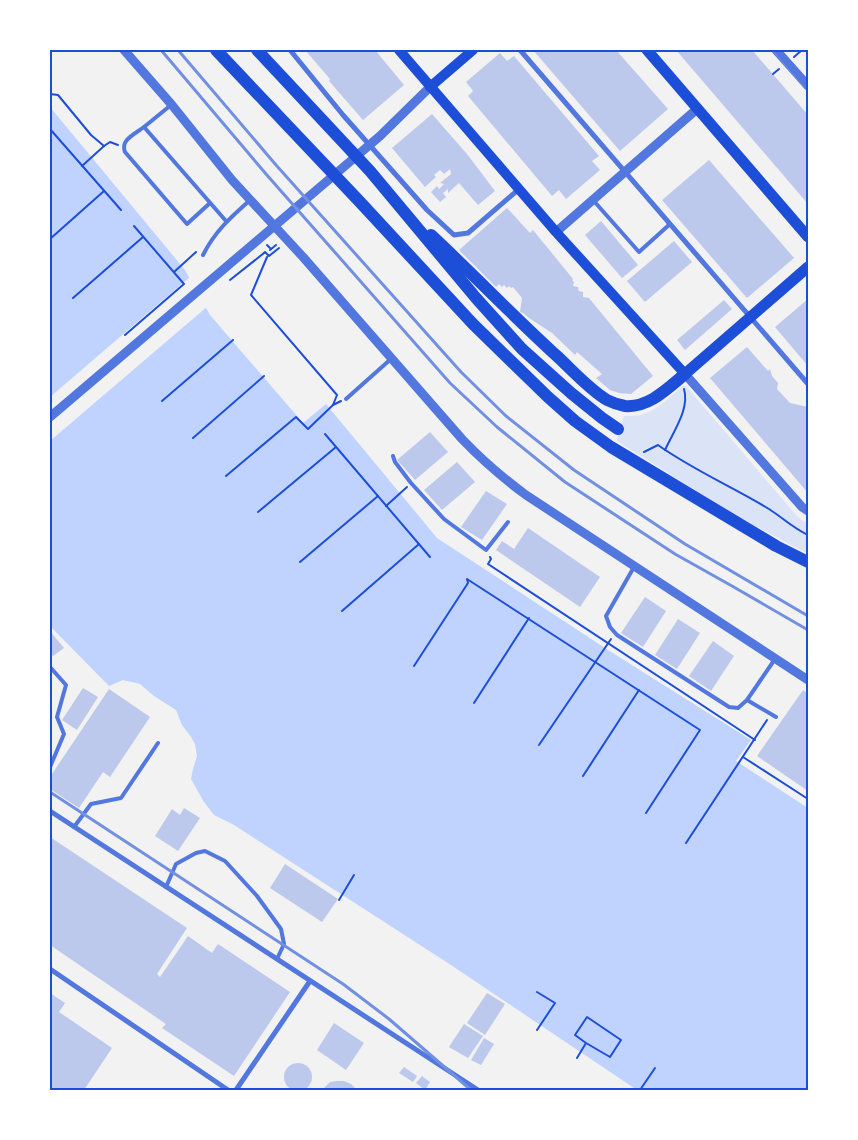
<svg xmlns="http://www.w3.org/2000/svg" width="858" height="1140" viewBox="0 0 858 1140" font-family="'DejaVu Sans',sans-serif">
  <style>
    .green { fill: #dbe4f7 }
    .water { fill: #bfd3fe }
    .pier { fill: #f2f2f2 }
    .building { fill: #bdc9ec }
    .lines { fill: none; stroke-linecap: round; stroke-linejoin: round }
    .path { stroke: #1d4ed8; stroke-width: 2 }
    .service { stroke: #5277de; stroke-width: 4 }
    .minor { stroke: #5277de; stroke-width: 5 }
    .tertiary { stroke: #5277de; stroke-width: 9 }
    .secondary { stroke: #1d4ed8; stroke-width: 10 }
    .primary { stroke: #1d4ed8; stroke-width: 11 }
    .motorway { stroke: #1d4ed8; stroke-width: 12 }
    .tram { stroke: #7290e2; stroke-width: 1 }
    .rail { stroke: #7290e2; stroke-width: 3 }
    .neatline { fill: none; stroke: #1d4ed8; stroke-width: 2 }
  </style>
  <rect width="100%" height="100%" fill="#f2f2f2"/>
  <path class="green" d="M683,386H686L796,515L803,521L808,523V554L733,514L617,441L620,426H621L624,416C629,416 635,416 640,415C656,412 670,396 683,386Z"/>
  <polygon class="water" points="50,107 185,270 210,315 303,423 326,404 437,538 608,650 751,740 736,761 808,808 808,1090 637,1090 451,965 234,825 214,815 204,802 191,779 193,769 197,756 195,744 191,737 182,725 176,710 154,696 140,684 123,680 109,686 50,626"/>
  <polygon class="pier" points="191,276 208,306 50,441 50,397"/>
  <g class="building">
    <polygon points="305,50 375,50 404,85 363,120 329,81 330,79"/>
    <polygon points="533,50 616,50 668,109 620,151"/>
    <polygon points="676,50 752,50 808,115 808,204"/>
    <polygon points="500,53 507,61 514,56 599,156 592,161 600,170 566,199 559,190 552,196 468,96 473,91 466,82"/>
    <polygon points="432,114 467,154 495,191 478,205 459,183 448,193 448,189 443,193 446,197 440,202 431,192 437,186 439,189 444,184 440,183 451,174 450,169 444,174 440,170 434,175 436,177 425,187 392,148"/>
    <polygon points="709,160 794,258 747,298 662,200"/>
    <polygon points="507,208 530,233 533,230 573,279 572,280 574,282 573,286 578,287 579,291 583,292 583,297 589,298 653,376 631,394 619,393 610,390 596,378 602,374 577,352 575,355 552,333 529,318 523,313 520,312 522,298 513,287 511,288 509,286 507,288 504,285 502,287 499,284 496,287 459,250"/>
    <polygon points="601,221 638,265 622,278 585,235"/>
    <polygon points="674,241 692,262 645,302 627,281"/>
    <polygon points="808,299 808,366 775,327"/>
    <polygon points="724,300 732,309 685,350 677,340"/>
    <polygon points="747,347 768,371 770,369 772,376 778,383 777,389 790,403 808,407 808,493 710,378"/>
    <polygon points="430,432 448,452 415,480 397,460"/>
    <polygon points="457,462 475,482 442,510 424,490"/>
    <polygon points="486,491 507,504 482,540 461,527"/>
    <polygon points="528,528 600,577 580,607 496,550 502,541 514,549"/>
    <polygon points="645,597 666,611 643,647 621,633"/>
    <polygon points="678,619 700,633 677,669 655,655"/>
    <polygon points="50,631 64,648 53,656 50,653"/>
    <polygon points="713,641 734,656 711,691 689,676"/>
    <polygon points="83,688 98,697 77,730 62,720"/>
    <polygon points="109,689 150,717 110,777 103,772 79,808 50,789 50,777"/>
    <polygon points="803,690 808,694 808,791 757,756"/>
    <polygon points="184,808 200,818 178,851 155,836 172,809 180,815"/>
    <polygon points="50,837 187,928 157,974 160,977 188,936 212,953 218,944 290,992 234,1076 162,1028 166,1024 50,945"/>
    <polygon points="285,864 338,899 322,922 270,888"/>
    <polygon points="50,993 65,1003 59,1012 112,1048 84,1090 50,1090"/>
    <polygon points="487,993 505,1004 485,1035 467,1023"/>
    <polygon points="334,1023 364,1043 346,1070 317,1050"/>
    <polygon points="464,1024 483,1036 468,1058 449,1047"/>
    <polygon points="484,1038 494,1044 481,1065 471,1060"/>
    <circle cx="298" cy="1077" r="14"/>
    <polygon points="404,1067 417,1076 413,1082 399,1073"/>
    <polygon points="422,1076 430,1082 425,1090 416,1083"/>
    <polygon points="337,1081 344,1081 351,1084 357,1090 322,1090 330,1082"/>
  </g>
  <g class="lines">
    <g class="path">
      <polyline points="794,57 802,50"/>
      <polyline points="773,74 779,69"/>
      <polyline points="50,94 58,95 91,135 104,146 110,142 118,145"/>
      <polyline points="50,129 121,210"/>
      <polyline points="82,166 104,146"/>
      <polyline points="50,239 104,191"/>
      <polyline points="267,245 271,249 270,250 276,245"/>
      <polyline points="264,253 265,252 269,256 279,248"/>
      <polyline points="267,257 251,295 337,395 333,405"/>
      <polyline points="174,272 196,252"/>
      <polyline points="230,280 264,253"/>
      <polyline points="73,298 143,237"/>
      <polyline points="125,335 184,284 134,226"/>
      <polyline points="162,401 233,340"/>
      <polyline points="325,434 430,557"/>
      <polyline points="193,438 264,376"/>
      <path d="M665,450C673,432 690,409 684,389"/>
      <path d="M644,452L658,445C693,470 733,487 769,509C783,518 793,528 808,535"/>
      <polyline points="226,476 296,417 308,429 333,405 341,401"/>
      <polyline points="386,506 407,487"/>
      <polyline points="258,512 336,447"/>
      <polyline points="490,557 491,559 488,564 755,740"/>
      <polyline points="300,562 378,496"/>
      <polyline points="342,611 419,544"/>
      <polyline points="414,666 468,583 467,579 700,730 646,813"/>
      <polyline points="474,703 529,618"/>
      <polyline points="539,745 611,639"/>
      <polyline points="743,757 808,799"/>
      <polyline points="583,776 639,690"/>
      <polyline points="686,843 767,720"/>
      <polyline points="339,900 354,875"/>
      <polyline points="537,992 555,1003 537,1030"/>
      <polyline points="577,1058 586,1043 610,1057 621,1040 587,1017 575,1035 586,1043"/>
      <polyline points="640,1090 655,1068"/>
    </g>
    <g class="service">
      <polyline points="171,105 144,127 226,221"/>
      <path d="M144,127C135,134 120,140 125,152L187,224L210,203"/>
      <polyline points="593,200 639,252 670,224"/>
      <path d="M203,255C215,231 231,217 250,200"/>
      <polyline points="346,399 392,358"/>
      <polyline points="393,456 395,462 411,483 444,519 486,550 508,522"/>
      <polyline points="634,567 606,616 610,627 617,635 729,707 738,708 747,700 775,659"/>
      <polyline points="50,667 66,685 57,717 64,734 50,767"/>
      <polyline points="747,700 776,717"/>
      <polyline points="74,827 91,804 121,798 158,743"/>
      <polyline points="166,887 176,864 196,853 205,851 225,861 257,896 281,929 284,944 277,959"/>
    </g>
    <g class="minor">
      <polyline points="290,50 343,115 427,210 454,235 468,233 519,189"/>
      <polyline points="520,50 808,384"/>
      <polyline points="50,811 478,1090"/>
      <polyline points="50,969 228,1090"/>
      <polyline points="236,1090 310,981"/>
    </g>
    <g class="tertiary">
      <path d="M124,50L172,105L232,180L303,257L462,439C482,460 503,478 526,495L808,680"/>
      <polyline points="776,50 808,86"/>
      <polyline points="556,232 697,109"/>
      <polyline points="685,374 802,507 808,511"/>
      <polyline points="50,417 380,136 430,87"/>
    </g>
    <g class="secondary">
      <polyline points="399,50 556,232 685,374"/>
      <polyline points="430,87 473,50"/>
    </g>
    <g class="primary">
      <polyline points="647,50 808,237"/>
      <polyline points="685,374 808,267"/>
    </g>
    <g class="motorway">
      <polyline points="216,50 360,202 473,324 548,397 575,421 611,447 776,546 808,562"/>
      <polyline points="257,50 370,171 476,298 522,349 571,393 602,418 618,429"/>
      <path d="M431,235C474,275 515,318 558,357C574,372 589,389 607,400C613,403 619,405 625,406C649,408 668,388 685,374"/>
    </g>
    <polyline class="tram" points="772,50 808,92"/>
    <g class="rail">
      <polyline points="161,50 266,174 450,383 497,427 565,482 675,554 732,586 808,630"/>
      <polyline points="178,50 276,165 461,372 506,416 574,470 685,544 808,616"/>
      <polyline points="50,792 343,984 389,1019 471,1090"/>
    </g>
  </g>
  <rect width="858" height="1140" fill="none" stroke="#ffffff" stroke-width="102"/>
  <rect x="51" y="51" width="756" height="1038" class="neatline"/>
</svg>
